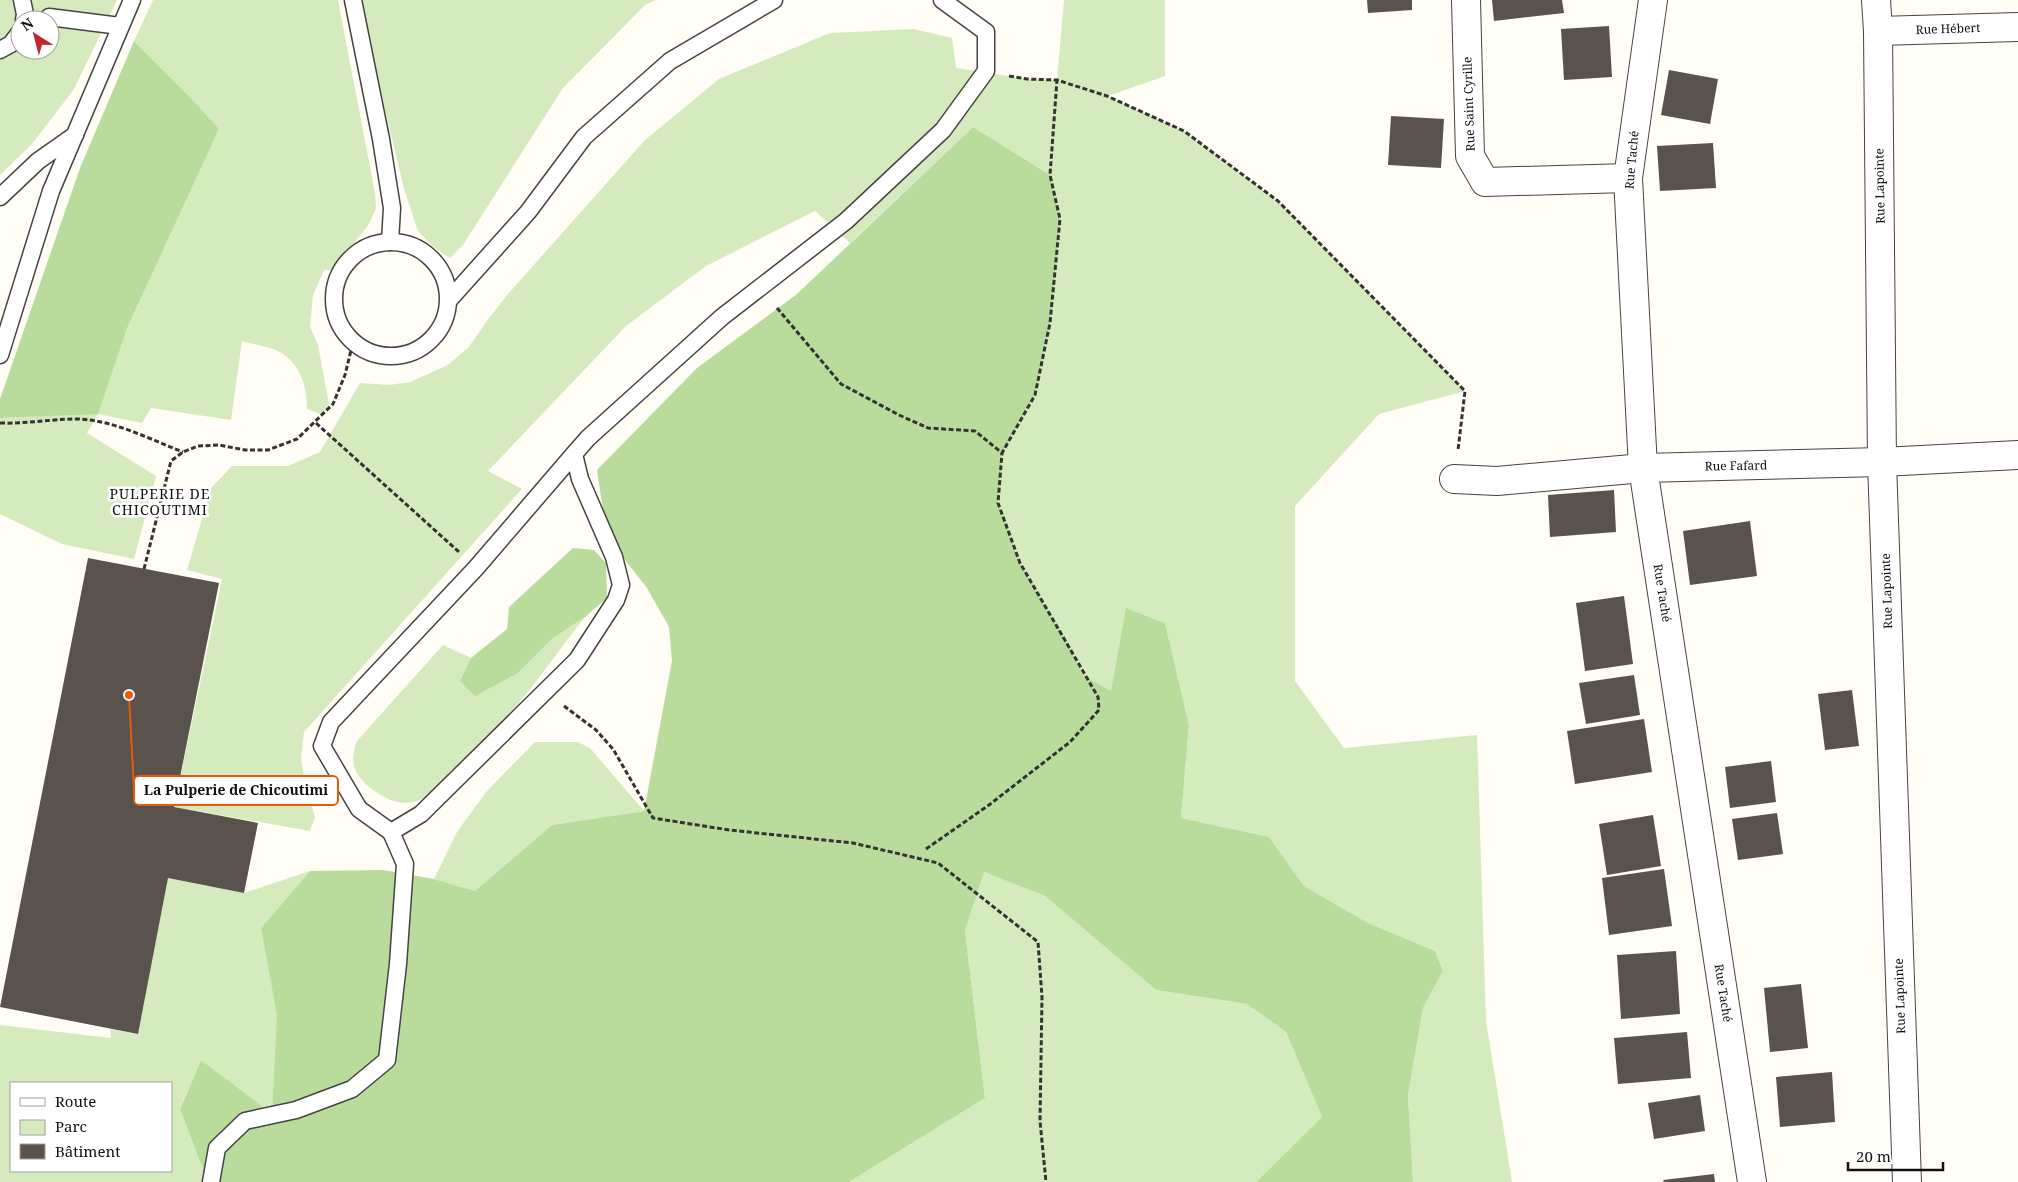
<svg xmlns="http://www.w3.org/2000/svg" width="2018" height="1182" viewBox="0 0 2018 1182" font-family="'Noto Serif',serif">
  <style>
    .green { fill: #d5ebbd; fill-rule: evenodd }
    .forest { fill: #b9dc9c }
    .building { fill: #5a524d }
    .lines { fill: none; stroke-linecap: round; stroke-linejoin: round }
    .service-casing { stroke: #444; stroke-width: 19 }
    .minor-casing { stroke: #444; stroke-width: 30 }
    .path { stroke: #333; stroke-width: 3; stroke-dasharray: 5 2.5; stroke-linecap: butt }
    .service { stroke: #fff; stroke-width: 16 }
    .minor { stroke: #fff; stroke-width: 28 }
    .labels { text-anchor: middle; stroke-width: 5; stroke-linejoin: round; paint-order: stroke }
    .street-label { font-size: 12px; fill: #111; stroke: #fff }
    .neighbourhood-label { font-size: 14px; letter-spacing: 1px; fill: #111; stroke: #fff }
    .leader { fill: none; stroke: #e8590c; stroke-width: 2 }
    .callout-dot { fill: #e8590c; stroke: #fff; stroke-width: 2 }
    .callout { fill: #fff; stroke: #e8590c; stroke-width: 2 }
    .callout-label { font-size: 14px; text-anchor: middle; font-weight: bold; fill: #111 }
  </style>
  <rect width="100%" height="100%" fill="#fffdf5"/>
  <g class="green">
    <path d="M0,0H117L74,89L32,144L0,175ZM20,20H50V50H20Z"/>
    <path d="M153,0H338L375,193L376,208L369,224L333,270H324L313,295L310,327L318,345L329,404L322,415L307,409C307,389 302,367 283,354C273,347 255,345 242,341L231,420L151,408L142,423L98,414L87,433L156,476L134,559L62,544L0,514V418L98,413L128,326L219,129L191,98L134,41Z"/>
    <polygon points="359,0 656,0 646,4 563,88 463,245 450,258 432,246 418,231 404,189"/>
    <polygon points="1064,0 1165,0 1165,76 1108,96 1184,131 1278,201 1465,391 1379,414 1295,506 1295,681 1344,748 1477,735 1486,1021 1512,1182 1413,1182 1408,1095 1423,1008 1443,971 1435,951 1368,923 1304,886 1269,837 1181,818 1189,725 1165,623 1126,608 1112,692 1083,675 1065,639 1020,563 998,503 1002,453 1035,395 1050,323 1050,175 973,127 850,243 815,211 706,266 626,326 488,471 522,489 304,732 301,758 305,783 315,817 310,831 174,807 222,579 187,570 211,488 232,466 288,466 320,452 360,383 389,385 410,382 448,365 468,348 487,321 507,295 645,140 719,79 830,33 913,29 952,38 956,68 1027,79 1057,80"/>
    <path d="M585,617C565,642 547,668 527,693C510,714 491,733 473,752C457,770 442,790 420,800C400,808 383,798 368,786C352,771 351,763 356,742L443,645L471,658L461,681L518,673L552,639Z"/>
    <polygon points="535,742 578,742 590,748 644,811 552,825 475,891 434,879 457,832 486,792"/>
    <path d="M310,871L261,928L278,1015L272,1115L201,1060L180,1108L208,1182H0V1025L111,1038L110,1029L137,1034L168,878L244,893ZM11,1083H171V1171H11Z"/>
    <polygon points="984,872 1045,896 1156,990 1247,1004 1286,1032 1322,1117 1256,1182 849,1182 985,1098 965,931"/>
  </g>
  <g class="forest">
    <polygon points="134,41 191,98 219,129 128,326 98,414 0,418 0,399 80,168"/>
    <polygon points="973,127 1050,175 1060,219 1050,323 1035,395 1002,453 998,503 1020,563 1065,639 1083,675 1111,691 1126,608 1165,623 1189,725 1181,818 1269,837 1304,886 1368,923 1435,951 1443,971 1423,1008 1408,1095 1413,1182 1256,1182 1322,1117 1286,1032 1247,1004 1156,990 1045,896 984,872 965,931 985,1098 849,1182 208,1182 180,1109 201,1060 272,1114 277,1015 261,928 310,871 383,870 434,879 475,891 552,825 644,811 672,661 669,627 647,588 607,537 597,470 697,368 797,294"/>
    <polygon points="573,548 594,550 606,563 607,598 585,617 552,639 518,673 475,696 460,681 471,658 507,629 509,607"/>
  </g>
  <g class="building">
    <polygon points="1367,0 1412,0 1412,10 1368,13"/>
    <polygon points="1492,0 1562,0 1564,13 1494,21"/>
    <polygon points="1609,26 1612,77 1564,80 1561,29"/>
    <polygon points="1669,70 1718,79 1710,124 1661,115"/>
    <polygon points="1391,116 1444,119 1441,168 1388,165"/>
    <polygon points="1713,143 1716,188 1660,191 1657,146"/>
    <polygon points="1614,490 1616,532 1550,537 1548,495"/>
    <polygon points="1750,521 1757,576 1690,585 1683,531"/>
    <polygon points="88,558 219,583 174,807 258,823 244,893 168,878 138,1034 0,1007"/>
    <polygon points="1624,596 1633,664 1585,671 1576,603"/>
    <polygon points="1634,675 1640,715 1586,724 1579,683"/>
    <polygon points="1852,690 1859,746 1825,750 1818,694"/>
    <polygon points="1644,719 1652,772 1575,784 1567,731"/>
    <polygon points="1771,761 1776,802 1730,808 1725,767"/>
    <polygon points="1777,813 1783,854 1738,860 1732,819"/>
    <polygon points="1653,815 1661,866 1607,875 1599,824"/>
    <polygon points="1664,869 1672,926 1609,935 1602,878"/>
    <polygon points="1676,951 1680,1014 1621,1019 1617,955"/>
    <polygon points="1801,984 1808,1048 1770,1052 1764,988"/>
    <polygon points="1687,1032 1691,1078 1618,1084 1614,1038"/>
    <polygon points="1832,1072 1835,1122 1780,1127 1776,1077"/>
    <polygon points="1700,1095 1705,1131 1654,1139 1648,1103"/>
    <polygon points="1714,1174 1715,1182 1664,1182 1663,1180"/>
  </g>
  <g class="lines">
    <defs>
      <g id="service">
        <polyline points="22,0 25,14 24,20"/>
        <polyline points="353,0 381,139 392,208 390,242"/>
        <polyline points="49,17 120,26"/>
        <polyline points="0,50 11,44 20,32"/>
        <polyline points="0,197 38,161 75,135"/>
        <circle cx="391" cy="299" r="57"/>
        <polyline points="449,300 528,212 584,137 670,61 774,0"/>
        <polyline points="0,355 51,191 132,0"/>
        <polyline points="574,454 580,479 614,557 621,585 616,600 577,660 421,814 391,832 359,809 322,746 331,722 476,568 574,454 588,438 722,317 846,221 943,130 986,71 986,32 942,0"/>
        <polyline points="211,1182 217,1148 245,1121 296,1110 352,1089 387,1060 398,964 405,864 391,832"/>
      </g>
      <g id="minor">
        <polyline points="1466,0 1470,156 1485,182 1628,178"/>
        <polyline points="1653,0 1628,178 1643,468 1752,1182"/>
        <polyline points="1876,0 1878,31 1882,462 1907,1182"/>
        <polyline points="1878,31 2018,27"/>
        <polyline points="1454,479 1497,481 1643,468 1882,462 2018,455"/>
      </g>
    </defs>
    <use href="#service" class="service-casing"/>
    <use href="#minor" class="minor-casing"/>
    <g class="path">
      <polyline points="1009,76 1027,79 1057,80 1107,96 1184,131 1278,201 1465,391 1458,450"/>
      <polyline points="777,308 841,384 899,415 928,428 975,431 1002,453 1035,395 1050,323 1060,219 1050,175 1057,80"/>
      <path d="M0,423C26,424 51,419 77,419C114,420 149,439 183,452"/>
      <polyline points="316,423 459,552"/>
      <polyline points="144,569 171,461 183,452 198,446 219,445 245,450 268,450 297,439 333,404 345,375 353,342"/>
      <polyline points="564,706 596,730 613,749 653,818 729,830 853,843 938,863 1038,942 1042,997 1040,1121 1046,1182"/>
      <polyline points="926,849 989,805 1070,742 1099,710 1098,697 1020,563 998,503 1002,453"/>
    </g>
    <use href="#service" class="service"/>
    <use href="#minor" class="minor"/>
  </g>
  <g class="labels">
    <g class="street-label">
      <text transform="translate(1948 29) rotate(-2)" y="4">Rue Hébert</text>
      <text transform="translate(1469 104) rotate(-92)" y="4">Rue Saint Cyrille</text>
      <text transform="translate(1632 160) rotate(-85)" y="4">Rue Taché</text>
      <text transform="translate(1880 186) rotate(-91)" y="4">Rue Lapointe</text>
      <text transform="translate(1736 466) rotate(-1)" y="4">Rue Fafard</text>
      <text transform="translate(1887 591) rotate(-92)" y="4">Rue Lapointe</text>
      <text transform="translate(1662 593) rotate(81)" y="4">Rue Taché</text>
      <text transform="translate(1723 993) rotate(81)" y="4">Rue Taché</text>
      <text transform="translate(1900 996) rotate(-92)" y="4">Rue Lapointe</text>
    </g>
    <g class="neighbourhood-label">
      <text x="160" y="499">PULPERIE DE<tspan x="160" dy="16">CHICOUTIMI</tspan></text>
    </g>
  </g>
  <path class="leader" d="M129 695L134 790"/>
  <circle class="callout-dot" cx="129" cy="695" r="5"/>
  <rect class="callout" x="134" y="776" width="204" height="29" rx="5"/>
  <g class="callout-label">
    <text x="236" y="795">La Pulperie de Chicoutimi</text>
  </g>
  <rect x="10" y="1082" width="162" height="90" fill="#ffffff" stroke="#a0a0a0"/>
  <rect x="20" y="1098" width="25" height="8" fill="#ffffff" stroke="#a0a0a0"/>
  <text x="55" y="1107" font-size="15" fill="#111111">Route</text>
  <rect x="20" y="1120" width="25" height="15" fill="#d5ebbd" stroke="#a0a0a0"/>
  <text x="55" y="1132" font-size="15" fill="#111111">Parc</text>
  <rect x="20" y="1144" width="25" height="15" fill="#5a524d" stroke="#a0a0a0"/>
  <text x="55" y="1157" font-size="15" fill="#111111">Bâtiment</text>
  <g transform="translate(35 35) rotate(324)"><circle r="24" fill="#ffffff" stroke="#a0a0a0"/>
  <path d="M0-4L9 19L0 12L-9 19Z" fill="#c4262e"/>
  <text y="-8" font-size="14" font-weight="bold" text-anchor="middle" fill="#111111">N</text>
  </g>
  <path d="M1848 1162v8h95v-8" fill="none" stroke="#111111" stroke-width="2.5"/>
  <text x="1856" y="1162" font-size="15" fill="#111111" stroke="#ffffff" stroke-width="4" paint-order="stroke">20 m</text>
</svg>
